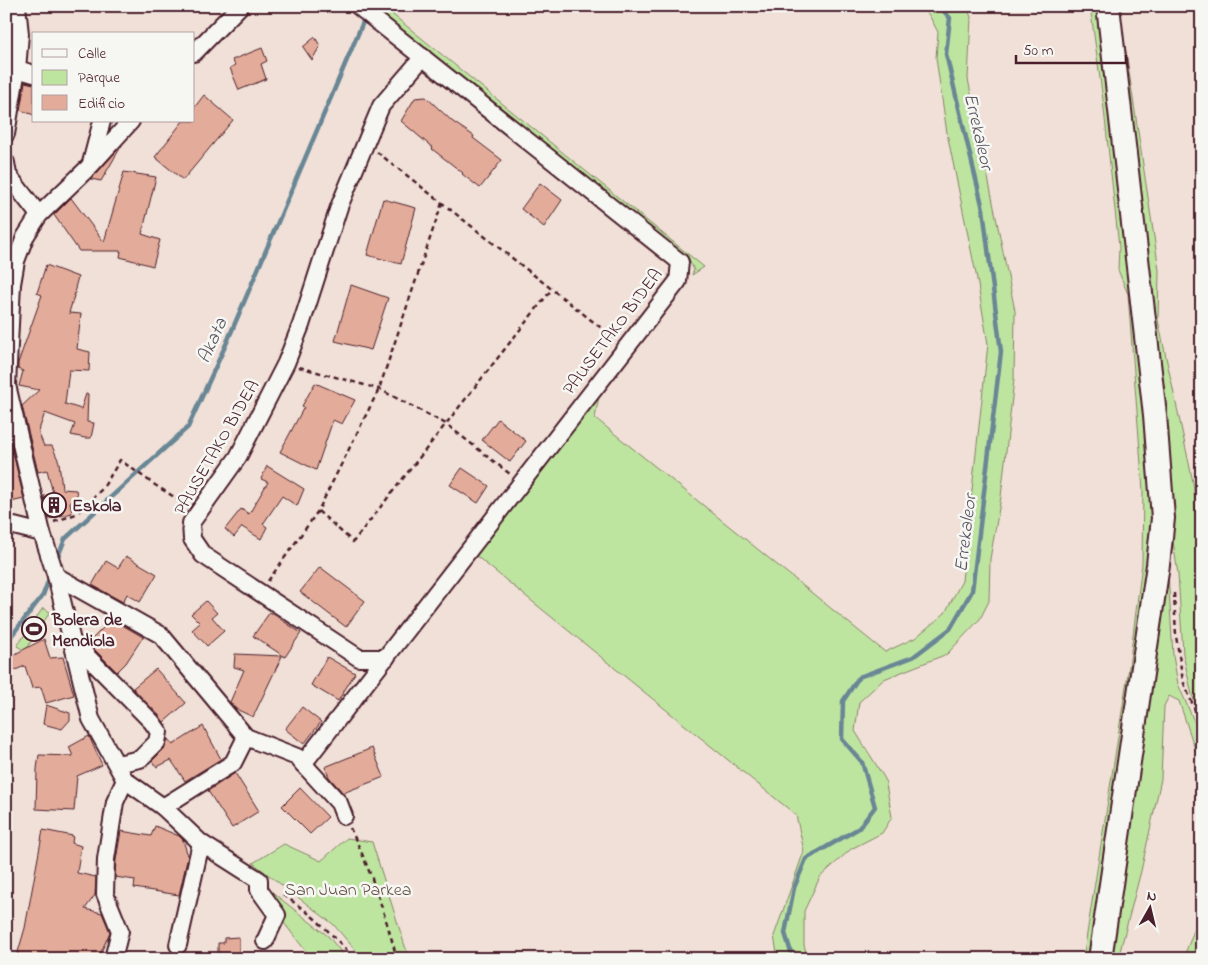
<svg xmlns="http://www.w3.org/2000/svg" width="1208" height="965" viewBox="0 0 1208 965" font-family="'Indie Flower',sans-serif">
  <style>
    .green { fill: #bee5a0; stroke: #848266 }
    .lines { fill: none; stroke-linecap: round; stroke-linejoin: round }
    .stream { stroke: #698695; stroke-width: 4.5 }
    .building { fill: #e3ab99; stroke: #4a1f2b }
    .street-casing { stroke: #4a1f2b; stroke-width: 20 }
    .secondary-casing { stroke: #4a1f2b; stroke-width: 26 }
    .path { stroke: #4a1f2b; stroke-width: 2.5; stroke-dasharray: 5 4; stroke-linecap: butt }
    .street { stroke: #f6f6f2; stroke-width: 16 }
    .secondary { stroke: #f6f6f2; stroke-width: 22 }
    .labels { text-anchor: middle; stroke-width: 5; stroke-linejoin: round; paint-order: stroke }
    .street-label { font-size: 18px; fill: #4a1f2b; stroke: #f6f6f2 }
    .poi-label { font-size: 18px; font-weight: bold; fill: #4a1f2b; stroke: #f6f6f2; text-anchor: start }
    .park-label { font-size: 18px; fill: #675048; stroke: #f6f6f2 }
    .water-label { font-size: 19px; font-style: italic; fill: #595360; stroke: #f6f6f2 }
  </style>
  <rect width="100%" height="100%" fill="#f0e0d7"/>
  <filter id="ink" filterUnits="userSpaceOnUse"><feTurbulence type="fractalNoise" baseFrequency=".02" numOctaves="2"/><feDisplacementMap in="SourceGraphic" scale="10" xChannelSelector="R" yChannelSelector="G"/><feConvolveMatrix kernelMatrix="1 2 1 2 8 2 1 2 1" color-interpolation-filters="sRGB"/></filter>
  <g filter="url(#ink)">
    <g class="green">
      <polygon points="372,6 396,6 393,15 704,267 692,275 694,270 690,262 436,61"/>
      <polygon points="918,6 966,6 971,17 968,79 1015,311 1014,379 1001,497 990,559 989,601 980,619 947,654 884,679 859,702 855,731 885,779 892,817 882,833 851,849 820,877 804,911 804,945 808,959 778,959 774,936 804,851 796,815 475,555 599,396 595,418 885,652 915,638 945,613 962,581 988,344 977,279 947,133 936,58 938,32 929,15"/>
      <polygon points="1090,6 1100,6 1144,389 1154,528 1094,959 1083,959 1129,667 1142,564 1143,490 1128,294 1118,270 1119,247 1103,100"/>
      <polygon points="1119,6 1159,270 1158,320 1193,482 1200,556 1202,598 1202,719 1192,695 1183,654 1178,574 1172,535"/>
      <polygon points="1167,555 1173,656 1178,684 1202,740 1202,779 1198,758 1179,701 1169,696 1164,706 1161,779 1141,871 1118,959 1107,959"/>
      <polygon points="43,608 50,612 25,651 17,646"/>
      <polygon points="347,838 372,842 409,959 363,959 333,924 253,863 284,844 321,861"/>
      <polygon points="268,889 328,936 347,959 312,959 284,923 284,918"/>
      <polygon points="1202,910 1202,959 1183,959"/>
    </g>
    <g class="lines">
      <g class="stream">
        <polyline points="373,13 380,6"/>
        <polyline points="57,559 65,539 188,427 227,342 363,22 367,19"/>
        <polyline points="6,643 43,595 50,576"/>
        <polyline points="793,959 785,933 794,888 806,859 859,828 875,807 862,762 842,739 843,701 859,677 913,657 950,629 972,591 1001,352 983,209 946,54 950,18 939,6"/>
      </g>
    </g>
    <g class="building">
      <polygon points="315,37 320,46 312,60 303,47"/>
      <polygon points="262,48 267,61 261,64 266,79 239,90 230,68 235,65 232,60"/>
      <polygon points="25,82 34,84 34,115 20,110"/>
      <polygon points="204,95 233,120 183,180 155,157 183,121 194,121 194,108"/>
      <polygon points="426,97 453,122 474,136 473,138 502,160 480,188 462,174 463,173 432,149 433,148 401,121 415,98"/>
      <polygon points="122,145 101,181 91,179 97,173"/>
      <polygon points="124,172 156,177 142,234 160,240 153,266 120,257 121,251 79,251 54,215 71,198 104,242"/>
      <polygon points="540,183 562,200 544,227 521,209"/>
      <polygon points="383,199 416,208 401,264 367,255"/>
      <polygon points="46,265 78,277 75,288 76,289 69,313 81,314 77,349 90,352 89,371 69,370 65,404 81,409 86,394 88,394 87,422 94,423 91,438 85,438 71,435 75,424 45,413 40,427 39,434 44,446 52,446 59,462 62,489 76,490 78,500 70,502 72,513 49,519 44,496 53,493 47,470 38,472 22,406 39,390 19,386 23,371 18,369 18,363 42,295 37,293"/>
      <polygon points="351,285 388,298 371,350 335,341"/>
      <polygon points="315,383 355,400 342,424 333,420 316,470 280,452 304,407 302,406"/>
      <polygon points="498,419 526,441 510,462 482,440"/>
      <polygon points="9,436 24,499 6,503 6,448"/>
      <polygon points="267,466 304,489 297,506 282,496 263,524 267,527 261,539 242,527 234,537 225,529 241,509 249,514 268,482 261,479"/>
      <polygon points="462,468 489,486 478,503 450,485"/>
      <polygon points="126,556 157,574 140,602 127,594 123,602 92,585 106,561 118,568"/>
      <polygon points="320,567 365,601 346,627 300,592"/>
      <polygon points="206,601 217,613 212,617 224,631 207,646 192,630 200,623 191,614"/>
      <polygon points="270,612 301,633 285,657 253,636"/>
      <polygon points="112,619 143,637 126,663 117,672 88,643"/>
      <polygon points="44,639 50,658 63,657 74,695 46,703 41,687 32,688 25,666 6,674 6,657 15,654"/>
      <polygon points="235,654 282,656 253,717 236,709 230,702 244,670 234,667"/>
      <polygon points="327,657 355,673 338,701 311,685"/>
      <polygon points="156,669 186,703 164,722 133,688"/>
      <polygon points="46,705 70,713 70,720 62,729 43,724"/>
      <polygon points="302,707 321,722 304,744 285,729"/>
      <polygon points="203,726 221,759 185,781 171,760 157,767 152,761 164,749 168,739 173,745"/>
      <polygon points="89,736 102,765 77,776 74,811 36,809 37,769 39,755 73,756 69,747"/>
      <polygon points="372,748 384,777 343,793 329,777 325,767"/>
      <polygon points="235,773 259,811 232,828 208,791"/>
      <polygon points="300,788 328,817 310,834 282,806"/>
      <polygon points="155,826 179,836 183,840 188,856 179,895 134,888 135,880 115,877 116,860 121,831 151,836"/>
      <polygon points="43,830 73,836 72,843 81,846 77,873 96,877 95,895 85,909 102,913 110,932 98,959 16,959 25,928"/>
      <polygon points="239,937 239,959 218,959 218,943 224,943 224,938"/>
    </g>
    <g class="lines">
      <defs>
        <g id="street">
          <polyline points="194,53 240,6"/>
          <polyline points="17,69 34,74"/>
          <polyline points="131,121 90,166 39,215 25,237 16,261 12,284 7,385 42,533 56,576 91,719 125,780 163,807 201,843 259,880 259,890 277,915 265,941"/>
          <polyline points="6,134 17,69 20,34 17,6"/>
          <polyline points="6,163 8,175 39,215"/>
          <polyline points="91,163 102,121"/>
          <polyline points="6,524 42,533"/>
          <polyline points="56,576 161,635 246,737 297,757 339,803 344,816"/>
          <polyline points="73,642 152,722 159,732 157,742 140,759 117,764"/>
          <polyline points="386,658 359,658 203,555 192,539 191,523 238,457 286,363 301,325 339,207 381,106 423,57"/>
          <polyline points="303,764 678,281 680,262 358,6"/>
          <polyline points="163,807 233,763 246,737"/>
          <polyline points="178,945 201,843"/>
          <polyline points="113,959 120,931 105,894 106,859 115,802 125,780"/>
        </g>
        <polyline id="secondary" points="1100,959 1158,565 1163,518 1155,415 1108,6"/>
      </defs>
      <use href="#street" class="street-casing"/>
      <use href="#secondary" class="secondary-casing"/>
      <g class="path">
        <polyline points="377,152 614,338"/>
        <polyline points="299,367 379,389 446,424 510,474"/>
        <polyline points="318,511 353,542 552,289"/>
        <polyline points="54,522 76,514 103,488 120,460 155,485 187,505"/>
        <polyline points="268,581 318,511 379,389 442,203"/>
        <polyline points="1174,593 1176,636 1183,681 1202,727"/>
        <path d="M350,828C371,870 385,914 397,959"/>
        <path d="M283,895C310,912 333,934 354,959"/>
      </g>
      <use href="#street" class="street"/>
      <use href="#secondary" class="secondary"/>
    </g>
  </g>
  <defs>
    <symbol id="building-ring" viewBox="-11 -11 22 22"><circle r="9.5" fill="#f6f6f2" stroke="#4a1f2b" stroke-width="1.5"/><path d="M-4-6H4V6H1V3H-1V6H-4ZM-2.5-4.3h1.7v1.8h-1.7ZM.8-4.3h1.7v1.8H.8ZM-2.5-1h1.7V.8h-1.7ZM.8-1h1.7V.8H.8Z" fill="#4a1f2b"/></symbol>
    <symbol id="stadium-ring" viewBox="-11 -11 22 22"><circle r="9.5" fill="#f6f6f2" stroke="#4a1f2b" stroke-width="1.5"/><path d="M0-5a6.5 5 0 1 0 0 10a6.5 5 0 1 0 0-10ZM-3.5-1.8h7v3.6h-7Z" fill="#4a1f2b"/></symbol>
  </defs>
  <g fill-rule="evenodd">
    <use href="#building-ring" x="40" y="491" width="28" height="28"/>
    <use href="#stadium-ring" x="20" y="615" width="28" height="28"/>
  </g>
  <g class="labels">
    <g class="street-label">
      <text transform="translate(612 331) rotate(-53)" y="6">PAUSETAKO BIDEA</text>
      <text transform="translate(216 447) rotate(-60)" y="6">PAUSETAKO BIDEA</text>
    </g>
    <g class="poi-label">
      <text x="72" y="511">Eskola</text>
      <text x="52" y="625">Bolera de<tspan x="52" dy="21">Mendiola</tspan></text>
    </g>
    <g class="park-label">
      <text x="348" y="895">San Juan Parkea</text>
    </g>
    <g class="water-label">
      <text transform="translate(980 131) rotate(77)" y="7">Errekaleor</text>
      <text transform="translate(211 340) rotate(-66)" y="7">Akata</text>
      <text transform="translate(964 533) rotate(-83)" y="7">Errekaleor</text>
    </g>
  </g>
  <rect width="1208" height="965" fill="none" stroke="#f6f6f2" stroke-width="25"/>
  <rect x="12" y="12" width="1183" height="940" fill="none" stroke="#4a1f2b" stroke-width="2" filter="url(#ink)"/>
  <rect x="32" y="32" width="162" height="90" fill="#f6f6f2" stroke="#b1a0a2"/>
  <rect x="42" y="49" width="25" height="8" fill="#f6f6f2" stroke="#b1a0a2"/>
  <text x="78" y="58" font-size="15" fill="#4a1f2b">Calle</text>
  <rect x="42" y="70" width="25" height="15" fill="#bee5a0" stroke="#b1a0a2"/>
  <text x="78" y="82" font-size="15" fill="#4a1f2b">Parque</text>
  <rect x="42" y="95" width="25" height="15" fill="#e3ab99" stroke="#b1a0a2"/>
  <text x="78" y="108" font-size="15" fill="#4a1f2b">Edificio</text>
  <g transform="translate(1150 908) rotate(8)" stroke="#f6f6f2" stroke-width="4" paint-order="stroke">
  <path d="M0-4L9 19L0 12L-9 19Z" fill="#4a1f2b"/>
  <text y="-8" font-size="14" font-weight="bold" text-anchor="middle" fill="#4a1f2b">N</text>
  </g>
  <path d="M1016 55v8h110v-8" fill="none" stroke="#4a1f2b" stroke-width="2.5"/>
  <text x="1023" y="55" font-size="15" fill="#4a1f2b" stroke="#f6f6f2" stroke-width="4" paint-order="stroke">50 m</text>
</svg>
